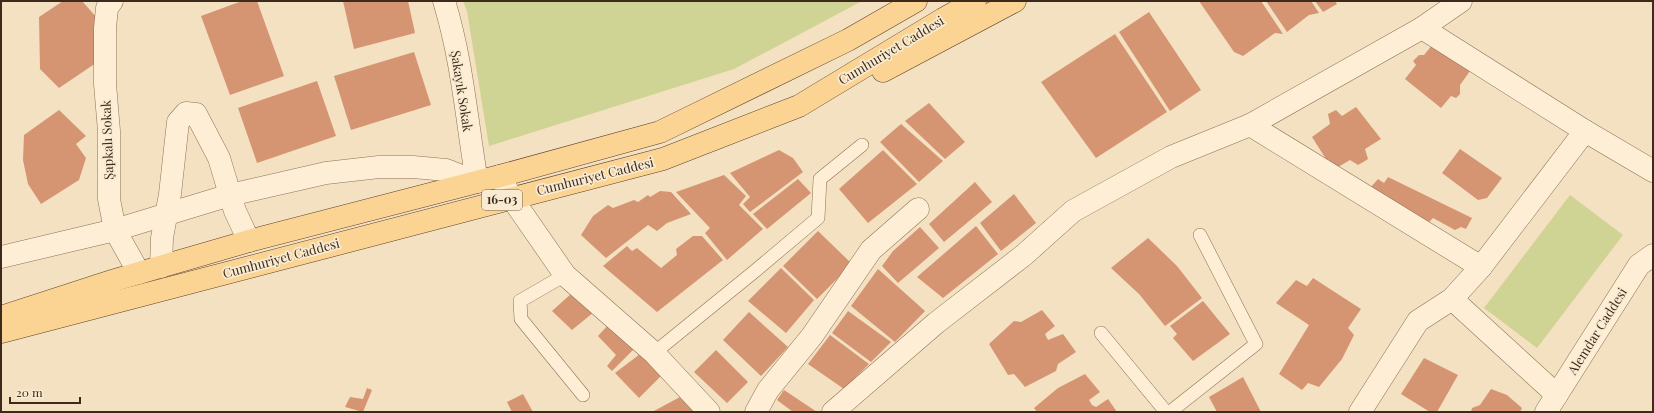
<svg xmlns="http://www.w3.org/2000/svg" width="1654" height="413" viewBox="0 0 1654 413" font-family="'Playfair Display',serif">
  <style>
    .green { fill: #cfd393 }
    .building { fill: #d69572 }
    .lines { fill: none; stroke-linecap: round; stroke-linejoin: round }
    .service-casing { stroke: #8f7156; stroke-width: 14 }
    .minor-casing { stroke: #8f7156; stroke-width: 23 }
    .tertiary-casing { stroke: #8f7156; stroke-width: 23 }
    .primary-casing { stroke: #5c3f2b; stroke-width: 23 }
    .service { stroke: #fdeed5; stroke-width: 13 }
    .minor { stroke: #fdeed5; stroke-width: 22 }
    .tertiary { stroke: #fdeed5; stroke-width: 22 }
    .primary { stroke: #fbd494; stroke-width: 22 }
    .labels { text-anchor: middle; stroke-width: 3.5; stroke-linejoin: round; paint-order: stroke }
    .shield { fill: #f9ebd1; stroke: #756452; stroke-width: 1 }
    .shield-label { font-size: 12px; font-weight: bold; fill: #3d2a1c }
    .street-label { font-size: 13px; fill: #3d2a1c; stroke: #f9ebd1 }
  </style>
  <rect width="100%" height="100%" fill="#f3e1c1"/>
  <g class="green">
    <polygon points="463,1 862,1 734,69 489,146 467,11"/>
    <polygon points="1570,195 1623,235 1537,348 1484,308"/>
  </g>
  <g class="building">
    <polygon points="63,1 82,1 98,19 94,31 102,42 96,63 59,88 40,69 39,17"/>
    <polygon points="242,1 257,1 284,76 230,95 201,16"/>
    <polygon points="343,1 408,1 415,33 354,49"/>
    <polygon points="1199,1 1261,1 1283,34 1275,33 1243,56 1234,52"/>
    <polygon points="1266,1 1311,1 1319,13 1309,15 1287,32"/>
    <polygon points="1315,1 1335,1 1337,4 1323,12"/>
    <polygon points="1149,12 1201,90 1170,111 1119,32"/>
    <polygon points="1115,34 1167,112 1096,158 1041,82"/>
    <polygon points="1433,44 1470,71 1460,85 1460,94 1456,98 1451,96 1441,108 1405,79 1416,65 1413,61 1419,55 1424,55"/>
    <polygon points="414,52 431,105 351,130 334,76"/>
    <polygon points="317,81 336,136 257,163 238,108"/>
    <polygon points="929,103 965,142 945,159 905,121"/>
    <polygon points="1356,107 1381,139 1365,149 1368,159 1365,161 1358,165 1350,160 1333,170 1312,137 1330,124 1328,114 1336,110 1342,116"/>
    <polygon points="59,110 86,136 76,144 86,158 79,180 41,204 28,184 23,160 24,135"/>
    <polygon points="901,124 943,161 919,182 880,142"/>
    <polygon points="1460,149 1502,178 1487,198 1478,200 1442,173"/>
    <polygon points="779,150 793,158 803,172 750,212 743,204 750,197 730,173"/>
    <polygon points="883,150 917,184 868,223 839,189"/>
    <polygon points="724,175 746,196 739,205 763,229 727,260 705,233 710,228 676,192"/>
    <polygon points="1388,177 1472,218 1466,229 1461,227 1455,230 1433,218 1426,225 1370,188 1378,179 1384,183"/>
    <polygon points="798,179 811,193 767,229 753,214"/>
    <polygon points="975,182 992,202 944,242 929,224"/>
    <polygon points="660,191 671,192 691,214 667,223 657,231 648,225 606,258 581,235 593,216 608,205 613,208 634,200 638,202 648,195 650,197"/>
    <polygon points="1014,194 1036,223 1001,251 980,223"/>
    <polygon points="976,226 998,254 943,298 917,277"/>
    <polygon points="920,227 939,248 898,283 882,266 893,251"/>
    <polygon points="818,231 852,264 817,299 783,266"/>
    <polygon points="693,236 702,236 723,260 657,312 603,266 627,246 632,251 637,248 661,268 677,255 676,249"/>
    <polygon points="1148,238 1177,266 1202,298 1165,326 1139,294 1111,268"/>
    <polygon points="781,268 814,300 786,333 748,301"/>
    <polygon points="878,269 925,311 895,342 851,306"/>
    <polygon points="1313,278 1361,309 1348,328 1354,335 1342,359 1319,387 1308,383 1302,390 1279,374 1309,325 1276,303 1296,280 1307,286"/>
    <polygon points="572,293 594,312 572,330 552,311"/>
    <polygon points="1203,301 1230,334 1193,361 1173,338 1177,334 1170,326"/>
    <polygon points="1042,310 1055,326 1045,334 1048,340 1063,334 1076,352 1058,364 1056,371 1025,387 1014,374 1008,375 989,344 1014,321 1021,322"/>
    <polygon points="848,311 891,342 871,362 832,333"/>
    <polygon points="749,312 788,347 761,376 723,340"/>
    <polygon points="610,323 636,347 612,371 607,366 616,355 598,336"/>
    <polygon points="830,335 869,364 844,389 808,364"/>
    <polygon points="716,350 748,382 727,403 694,372"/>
    <polygon points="640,354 662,375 639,398 615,373"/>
    <polygon points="1424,358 1458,375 1437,412 1430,412 1401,394"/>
    <polygon points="1085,374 1100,392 1089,400 1092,405 1096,407 1108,399 1117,412 1037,412 1034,408 1058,388"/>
    <polygon points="1243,377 1261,412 1217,412 1209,397"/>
    <polygon points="367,388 372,390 363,412 345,407 350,397 363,399"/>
    <polygon points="1491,389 1507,395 1522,408 1520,412 1471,412 1472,408 1480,405"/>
    <polygon points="784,390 817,412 793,412 777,400"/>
    <polygon points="523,394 533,412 512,412 507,402"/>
    <polygon points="680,397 694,412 652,412"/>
  </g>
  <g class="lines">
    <defs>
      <g id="service">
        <polyline points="565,275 520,301 521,319 583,395"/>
        <polyline points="1101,333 1166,412"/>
        <polyline points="654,353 755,271 818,218 820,179 862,145"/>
        <polyline points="1170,412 1256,344 1200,235"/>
      </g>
      <g id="minor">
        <polyline points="112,1 107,8 105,28 105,84 109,131 109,199 115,230 139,273"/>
        <polyline points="1422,28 1461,1"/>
        <polyline points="1250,125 1481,267"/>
        <polyline points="500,176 511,197 565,275 654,353 709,412"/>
        <path d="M1,257L115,230L230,195L326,173L379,167H413L446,170L477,182C467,122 462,59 444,1"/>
        <polyline points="161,267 162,238 170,194 178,122 186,113 196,114 219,158 235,211 249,241"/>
        <polyline points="1452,299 1557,395"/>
        <polyline points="756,412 768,390 812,336 871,250 918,209"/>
        <polyline points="833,412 936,323 1024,255 1073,211 1171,157 1250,125 1422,28 1585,131 1653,171"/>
        <polyline points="1360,412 1418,321 1452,299 1481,267 1585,131"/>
      </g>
      <polyline id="tertiary" points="1546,412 1639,265 1653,255"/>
      <g id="primary">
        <polyline points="883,71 1015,1"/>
        <polyline points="1,317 115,280 249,241 500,176 660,132 848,40 916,1"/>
        <polyline points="1,332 663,159 799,106 943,19 975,1"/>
      </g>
    </defs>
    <use href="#service" class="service-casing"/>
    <use href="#minor" class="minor-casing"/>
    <use href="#tertiary" class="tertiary-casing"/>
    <use href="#primary" class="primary-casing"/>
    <use href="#service" class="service"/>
    <use href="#minor" class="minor"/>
    <use href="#tertiary" class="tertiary"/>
    <use href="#primary" class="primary"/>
  </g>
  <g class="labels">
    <rect class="shield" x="482" y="190" width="40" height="20" rx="3"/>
    <g class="shield-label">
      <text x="502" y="204">16-03</text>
    </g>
    <g class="street-label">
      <text transform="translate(891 50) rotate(-31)" y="5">Cumhuriyet Caddesi</text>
      <text transform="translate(462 91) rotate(81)" y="5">Şakayık Sokak</text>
      <text transform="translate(107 140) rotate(-92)" y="5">Şapkalı Sokak</text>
      <text transform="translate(595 176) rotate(-14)" y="5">Cumhuriyet Caddesi</text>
      <text transform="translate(281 258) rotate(-15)" y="5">Cumhuriyet Caddesi</text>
      <text transform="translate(1597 331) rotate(-58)" y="5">Alemdar Caddesi</text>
    </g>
  </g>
  <rect width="1654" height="413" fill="none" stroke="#3d2a1c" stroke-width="4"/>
  <path d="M10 397v6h70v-6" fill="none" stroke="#3d2a1c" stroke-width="2"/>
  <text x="16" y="397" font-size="12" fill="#3d2a1c" stroke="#f9ebd1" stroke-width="3" paint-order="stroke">20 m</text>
</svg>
